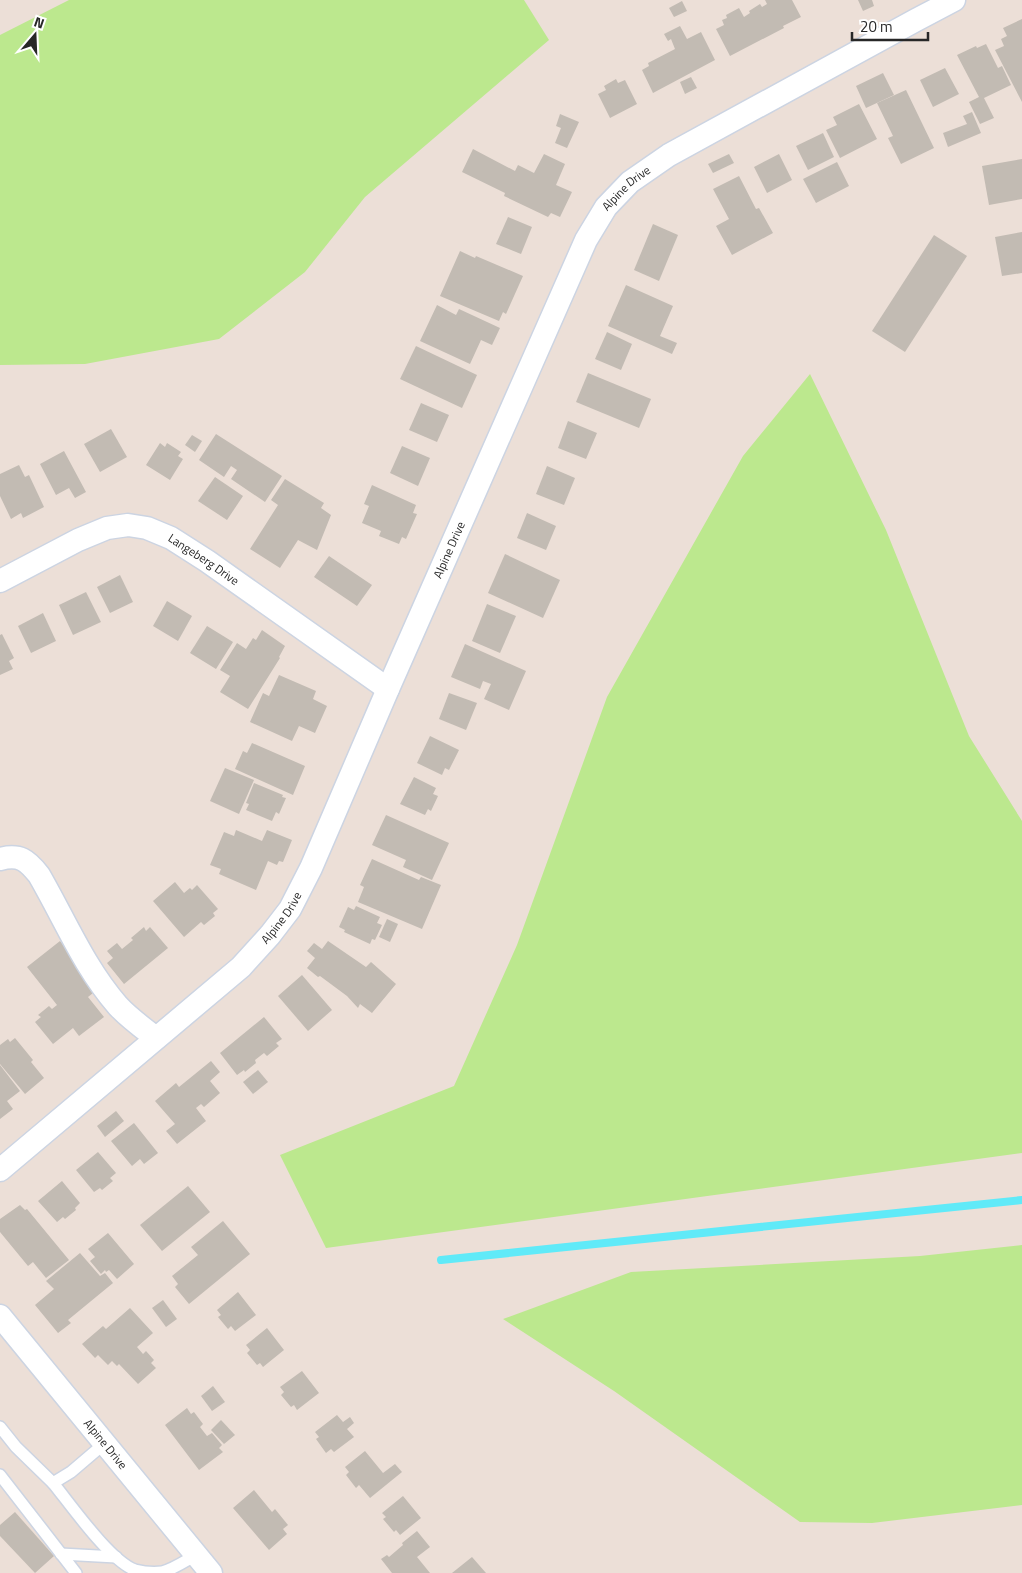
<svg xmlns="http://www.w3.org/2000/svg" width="1022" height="1573" viewBox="0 0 1022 1573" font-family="'Titillium Web',sans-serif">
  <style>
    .green { fill: #bce88e }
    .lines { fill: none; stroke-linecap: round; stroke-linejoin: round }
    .stream { stroke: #60eaf8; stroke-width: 8 }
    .building { fill: #c2bbb3 }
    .service-casing { stroke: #ccd4e2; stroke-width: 14 }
    .minor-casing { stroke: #ccd4e2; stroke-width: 25 }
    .service { stroke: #fff; stroke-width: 11 }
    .minor { stroke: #fff; stroke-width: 22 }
    .labels { text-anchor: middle; stroke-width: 4; stroke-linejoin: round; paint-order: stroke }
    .street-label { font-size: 12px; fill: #272727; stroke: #fff }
  </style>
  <rect width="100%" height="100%" fill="#ecdfd7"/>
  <g class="green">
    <polygon points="69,0 524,0 549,40 365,197 305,272 219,339 85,364 0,365 0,35"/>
    <polygon points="810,374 886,530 969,736 1022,821 1022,1153 326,1248 280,1155 454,1086 517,945 607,697 743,456"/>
    <polygon points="1022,1245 1022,1505 872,1523 800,1522 614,1391 503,1319 631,1272 920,1256"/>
  </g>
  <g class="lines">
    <polyline class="stream" points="441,1260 1022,1200"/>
  </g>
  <g class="building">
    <polygon points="765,0 792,0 801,17 783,26 784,28 730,56 716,29 724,25 722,20 727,18 726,15 739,8 744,17 750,13 749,11 760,4 762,7 767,4"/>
    <polygon points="858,0 872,0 874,6 863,11"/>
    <polygon points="682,1 687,11 674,17 669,8"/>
    <polygon points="1022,19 1022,102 995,50 1004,46 1001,39 1007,36 1003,28"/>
    <polygon points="680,26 687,39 701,32 715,60 653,93 642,70 649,66 648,63 675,49 671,39 668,41 664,34"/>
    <polygon points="986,44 998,68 1002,66 1011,85 984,98 994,118 980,124 969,102 979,97 957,55 976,46 977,48"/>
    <polygon points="945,68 959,94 933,107 920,80"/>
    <polygon points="883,73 894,95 866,108 856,86"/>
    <polygon points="691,77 697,88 685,94 680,82"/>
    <polygon points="616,79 618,83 625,80 637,104 610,118 598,94 606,90 604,86"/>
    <polygon points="906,90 934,148 901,164 888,138 893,136 877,103"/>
    <polygon points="859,104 877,139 840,158 826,130 837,125 833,117"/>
    <polygon points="972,112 981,133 948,147 943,133 967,124 963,116"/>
    <polygon points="560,114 579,122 567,148 555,143 561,128 556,126"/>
    <polygon points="823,133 834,157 808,170 796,146"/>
    <polygon points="473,149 515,171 518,165 534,173 544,154 565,164 556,185 572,192 560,217 551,213 548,217 504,196 505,193 462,172"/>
    <polygon points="729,154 734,163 713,173 708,164"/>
    <polygon points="779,154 792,180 767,193 754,167"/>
    <polygon points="1022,159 1022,199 989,205 982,166"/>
    <polygon points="837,162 849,186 816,203 803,179"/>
    <polygon points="739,176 756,209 759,208 773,233 732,255 716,226 729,219 713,189"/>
    <polygon points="508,217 532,227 521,254 496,244"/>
    <polygon points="653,224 678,235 659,281 634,270"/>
    <polygon points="1022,232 1022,273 1002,276 995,237"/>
    <polygon points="934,235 967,256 905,352 872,331"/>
    <polygon points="460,251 475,258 476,256 523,276 506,314 503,312 499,321 440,296"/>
    <polygon points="626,285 673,306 660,336 677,343 672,354 608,326"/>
    <polygon points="437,305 456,315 459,309 500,328 492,345 481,340 470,364 420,341"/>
    <polygon points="607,332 632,344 621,370 595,359"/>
    <polygon points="416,346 477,375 462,408 400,379"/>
    <polygon points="588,373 651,399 639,428 576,402"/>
    <polygon points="421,403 449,415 437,442 409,430"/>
    <polygon points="568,421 597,433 586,459 558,448"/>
    <polygon points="111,429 127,457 100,472 84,444"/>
    <polygon points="216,434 282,476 265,502 231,479 237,470 231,466 224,477 199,460"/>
    <polygon points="192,435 202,441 195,452 185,445"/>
    <polygon points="160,443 165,447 167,443 181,452 178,456 183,459 170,480 146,465"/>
    <polygon points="402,446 430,458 418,486 390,473"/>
    <polygon points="64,451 86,492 75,498 69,488 56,495 40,464"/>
    <polygon points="19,465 25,477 29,475 44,507 23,518 21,513 11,519 0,496 0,474"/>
    <polygon points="547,466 575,478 564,505 536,494"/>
    <polygon points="215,477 243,496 227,520 198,501"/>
    <polygon points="285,479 324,503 321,508 331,515 317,550 298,540 280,568 250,549 278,505 271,500"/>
    <polygon points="372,485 416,505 413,513 417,514 406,539 402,537 399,544 379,536 381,531 362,523 369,506 364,504"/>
    <polygon points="527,513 556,526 546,550 517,538"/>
    <polygon points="505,554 560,580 543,618 488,593"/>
    <polygon points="329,556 372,585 357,606 314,577"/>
    <polygon points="120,575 133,602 110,613 97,587"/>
    <polygon points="86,592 101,622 73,635 59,605"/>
    <polygon points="167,601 192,616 178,641 153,626"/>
    <polygon points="487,604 516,616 500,653 472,641"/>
    <polygon points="43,613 56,641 31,653 18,626"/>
    <polygon points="207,626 233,642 216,669 190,653"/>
    <polygon points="262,630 285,646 279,657 280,658 248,709 220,692 230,676 220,670 237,643 246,649 253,638 256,640"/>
    <polygon points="2,634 14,658 9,661 13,669 0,675 0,635"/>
    <polygon points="465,644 526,671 509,710 484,699 491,684 483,681 480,689 451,677"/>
    <polygon points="279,675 316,691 313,699 327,706 315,733 299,726 292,741 250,722 263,693 269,696"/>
    <polygon points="449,693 477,703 466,730 439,719"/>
    <polygon points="430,736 459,750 449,770 445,768 442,775 417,763"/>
    <polygon points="252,743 305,766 293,795 235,769 243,751 247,753"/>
    <polygon points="225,768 254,780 239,814 210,801"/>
    <polygon points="414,777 436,788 433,794 438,796 431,811 428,809 425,815 400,804"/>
    <polygon points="254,783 283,795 282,797 286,798 279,814 276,812 272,821 246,810 249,804 246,803"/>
    <polygon points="386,815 449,843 432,880 403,867 406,860 372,845"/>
    <polygon points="236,830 262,841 267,830 292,840 283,862 279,861 277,865 268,861 256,890 219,874 221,869 210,865 224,832 234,836"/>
    <polygon points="372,859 419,880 421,877 441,885 422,929 358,902 364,887 360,885"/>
    <polygon points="175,882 184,893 190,888 192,890 197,885 218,909 213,913 215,916 204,925 201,922 184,937 153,901"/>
    <polygon points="356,906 380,917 377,923 382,925 375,940 372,939 370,944 344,932 345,930 339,927 348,907 354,910"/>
    <polygon points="387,919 398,924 390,942 379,937"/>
    <polygon points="144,927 146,931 150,927 168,948 124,984 107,963 113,958 107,951 117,943 122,949 133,940 131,938"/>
    <polygon points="60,941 98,989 88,997 104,1017 79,1036 73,1028 53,1044 35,1022 41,1017 38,1015 49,1006 52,1009 57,1005 27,967"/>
    <polygon points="328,941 366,967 371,962 396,984 372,1013 360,1004 358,1008 347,996 320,976 318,977 307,968 315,958 307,951 314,943 322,949"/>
    <polygon points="302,975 332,1010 308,1031 278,996"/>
    <polygon points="264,1017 282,1039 276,1043 279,1046 267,1056 264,1053 255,1060 256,1063 245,1072 244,1070 237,1075 220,1053"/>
    <polygon points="15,1038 33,1060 31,1062 44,1078 25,1094 0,1064 0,1045 8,1039 10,1042"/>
    <polygon points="211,1061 220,1072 210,1081 220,1093 204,1107 201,1104 196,1108 206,1121 177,1144 166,1131 175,1124 155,1101 176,1083 179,1087"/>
    <polygon points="0,1065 20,1091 7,1101 13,1109 0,1119"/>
    <polygon points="258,1070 268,1082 253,1094 243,1082"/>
    <polygon points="116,1111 124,1121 105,1137 97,1126"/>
    <polygon points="134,1123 158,1153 144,1164 140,1159 132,1166 111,1141"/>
    <polygon points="98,1152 116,1173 110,1178 113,1181 102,1190 100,1188 94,1192 76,1170"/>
    <polygon points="62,1181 80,1203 75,1208 76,1210 65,1219 63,1217 57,1222 38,1201"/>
    <polygon points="188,1186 210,1212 162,1251 140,1225"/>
    <polygon points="20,1205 25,1210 27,1209 69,1260 46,1278 33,1262 28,1266 0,1232 0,1219"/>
    <polygon points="223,1221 250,1254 189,1304 175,1287 178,1284 172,1276 198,1255 191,1247"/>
    <polygon points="108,1233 134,1264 117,1279 109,1270 106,1272 105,1270 101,1274 90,1261 95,1257 88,1249"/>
    <polygon points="80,1253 100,1276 105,1273 113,1283 68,1320 71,1323 58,1333 35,1305 54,1289 46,1281"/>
    <polygon points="238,1292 256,1315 235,1331 231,1326 228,1329 218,1317 221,1315 217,1310"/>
    <polygon points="163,1300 177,1319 166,1327 152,1308"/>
    <polygon points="130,1308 153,1333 137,1347 143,1354 146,1351 154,1360 151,1363 156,1368 138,1384 119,1364 117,1366 112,1361 108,1365 98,1355 95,1358 82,1344 103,1326 106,1329"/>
    <polygon points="267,1328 284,1350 263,1367 260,1363 257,1365 247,1353 250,1350 246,1345"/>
    <polygon points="302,1371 319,1393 297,1410 294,1405 291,1407 281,1395 284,1392 280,1387"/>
    <polygon points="213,1386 225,1402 212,1411 201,1396"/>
    <polygon points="187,1408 191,1414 194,1412 203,1424 200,1427 207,1436 212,1433 222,1445 219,1448 223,1452 199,1470 165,1425"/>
    <polygon points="337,1415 343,1422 350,1417 354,1423 347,1429 354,1437 334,1452 331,1449 326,1453 316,1439 319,1437 315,1432"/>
    <polygon points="221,1420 235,1435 224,1444 211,1430"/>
    <polygon points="365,1451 383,1473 395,1464 402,1472 370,1498 359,1485 356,1488 346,1475 349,1472 345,1467"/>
    <polygon points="254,1490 272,1512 275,1509 288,1525 283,1529 287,1534 269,1550 233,1508"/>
    <polygon points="403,1496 421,1518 400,1535 396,1530 394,1532 383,1519 386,1517 382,1513"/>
    <polygon points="15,1512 54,1556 35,1573 0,1536 0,1525"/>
    <polygon points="417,1531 430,1547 417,1557 430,1573 392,1573 381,1559 387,1555 389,1557 403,1545 402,1543"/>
    <polygon points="472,1557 486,1573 452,1573"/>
  </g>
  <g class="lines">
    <defs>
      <g id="service">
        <polyline points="0,1427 16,1447 53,1483 71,1472 105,1443"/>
        <polyline points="0,1475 76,1573"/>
        <path d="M53,1483C71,1505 110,1561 135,1570C143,1572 154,1573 162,1572C174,1569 185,1561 196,1555"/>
        <polyline points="61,1554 116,1557"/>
      </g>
      <g id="minor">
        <path id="s1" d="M0,581L78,540L107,528L128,525L147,528L171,538L207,561L388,689"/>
        <path d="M0,859C20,854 27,860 39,875C65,920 84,967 118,1006C129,1018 143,1028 156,1038"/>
        <path id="s2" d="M0,1170L241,967L270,935L290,909L311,868L388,689L586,240L606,207L630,182L669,155L916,20L954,0"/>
        <path id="s3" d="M0,1316L211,1573"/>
      </g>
    </defs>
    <use href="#service" class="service-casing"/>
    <use href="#minor" class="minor-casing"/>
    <use href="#service" class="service"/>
    <use href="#minor" class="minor"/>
  </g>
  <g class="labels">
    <g class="street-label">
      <text dy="4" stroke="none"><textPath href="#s2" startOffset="1189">Alpine Drive</textPath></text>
      <text dy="4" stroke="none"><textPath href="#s2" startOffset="784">Alpine Drive</textPath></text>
      <text dy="4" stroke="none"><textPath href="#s1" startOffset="225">Langeberg Drive</textPath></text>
      <text dy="4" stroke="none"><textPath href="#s2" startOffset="379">Alpine Drive</textPath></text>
      <text dy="4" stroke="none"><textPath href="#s3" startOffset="166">Alpine Drive</textPath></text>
    </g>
  </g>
  <g transform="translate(35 35) rotate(19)" stroke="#ffffff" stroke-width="4" paint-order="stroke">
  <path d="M0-4L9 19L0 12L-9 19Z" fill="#272727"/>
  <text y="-8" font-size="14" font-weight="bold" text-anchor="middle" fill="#272727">N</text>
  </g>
  <path d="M852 32v8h76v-8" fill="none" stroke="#272727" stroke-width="2.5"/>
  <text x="860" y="32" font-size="15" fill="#272727" stroke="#ffffff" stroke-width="4" paint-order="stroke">20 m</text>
</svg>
